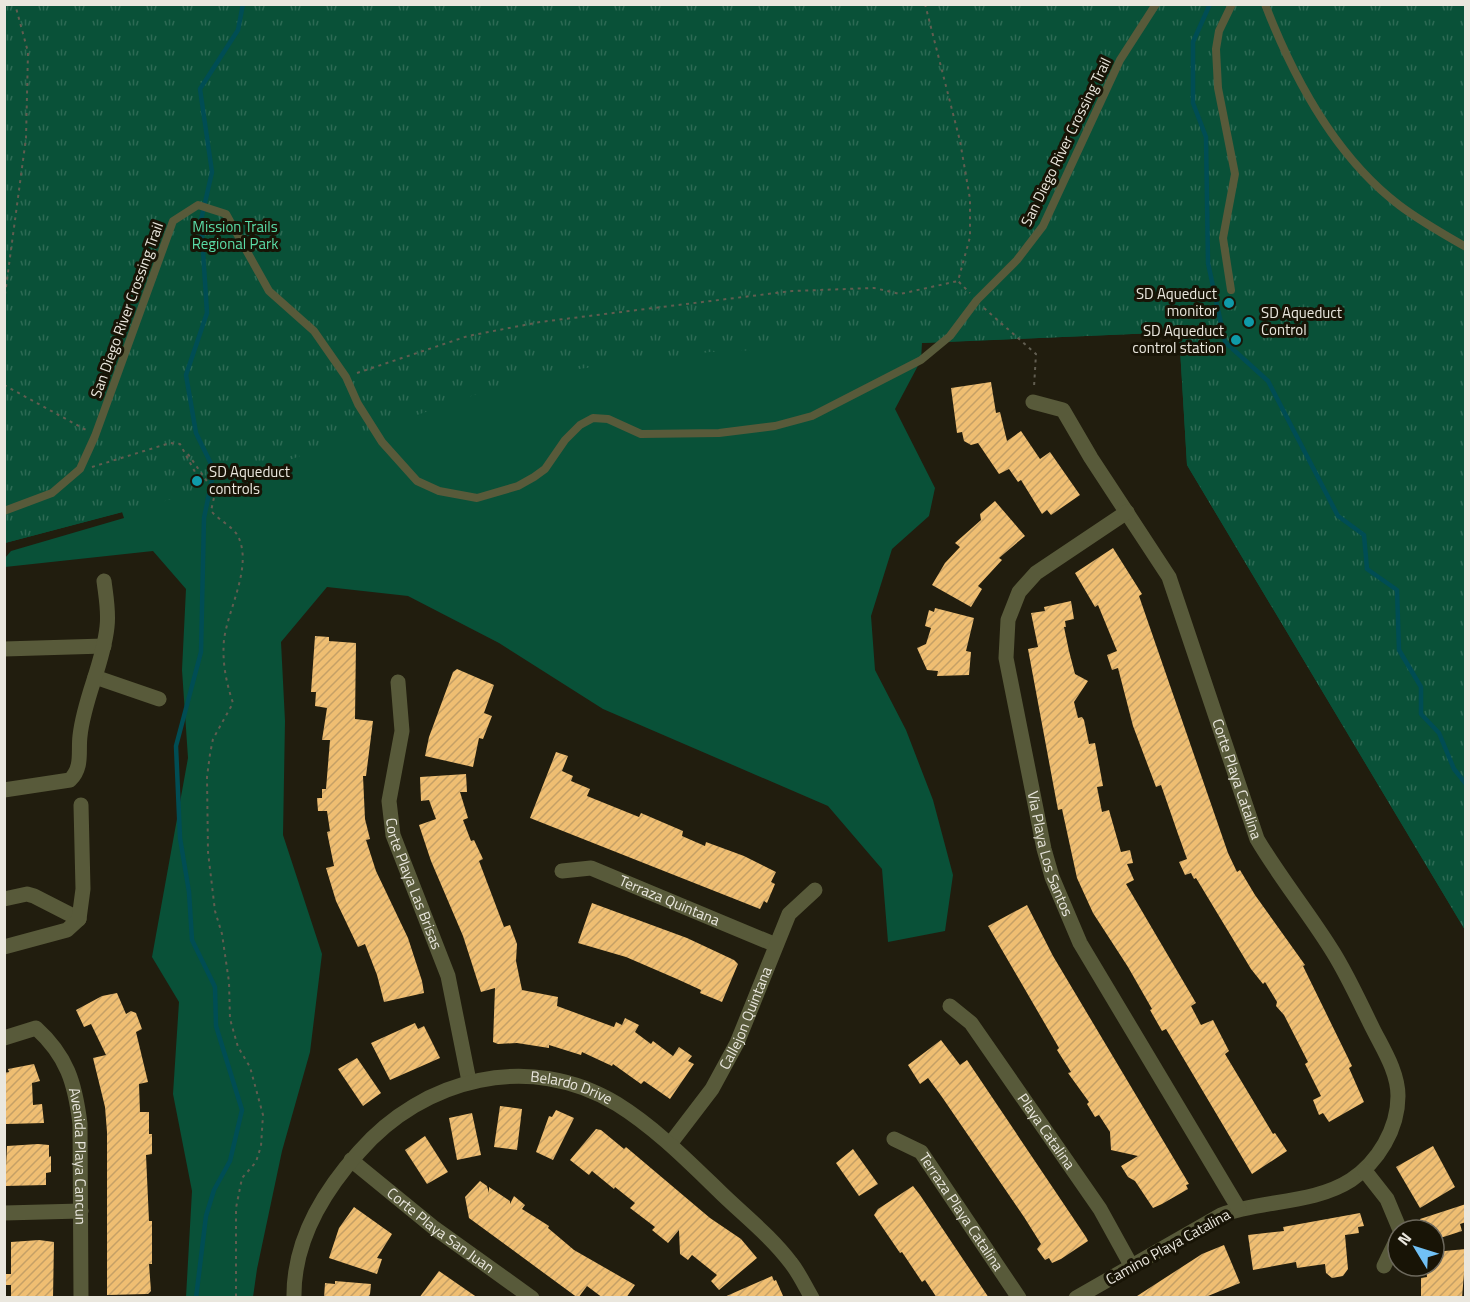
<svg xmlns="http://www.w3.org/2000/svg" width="1470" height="1302" viewBox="0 0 1470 1302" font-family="'Titillium Web',sans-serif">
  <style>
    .grass { fill: #095138 }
    .park { fill: url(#park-tufts) }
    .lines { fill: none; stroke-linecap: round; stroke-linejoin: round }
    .stream { stroke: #004d54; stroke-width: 4.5 }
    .building { fill: url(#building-hatch) }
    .path { stroke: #615d50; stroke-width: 2; stroke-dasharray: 3 4.5; stroke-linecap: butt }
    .lane { stroke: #585a3a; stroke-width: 8 }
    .street { stroke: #585a3a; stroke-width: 15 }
    .culture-dot { fill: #0f9aa8; stroke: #181406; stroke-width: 2 }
    .labels { text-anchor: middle; stroke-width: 6; stroke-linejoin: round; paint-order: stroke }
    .street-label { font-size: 15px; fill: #eae7de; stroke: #181406 }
    .park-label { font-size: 15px; fill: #5adca7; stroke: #181406 }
    .poi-label { font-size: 15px; fill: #eae7de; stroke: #181406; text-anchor: end }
  </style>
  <defs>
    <pattern id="park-tufts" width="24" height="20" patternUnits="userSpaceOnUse" patternTransform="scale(1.5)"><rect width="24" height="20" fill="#095138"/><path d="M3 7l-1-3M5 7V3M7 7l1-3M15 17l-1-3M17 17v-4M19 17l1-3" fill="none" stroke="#2d6a54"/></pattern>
    <pattern id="building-hatch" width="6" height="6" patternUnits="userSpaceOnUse" patternTransform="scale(1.5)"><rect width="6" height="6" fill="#efbe72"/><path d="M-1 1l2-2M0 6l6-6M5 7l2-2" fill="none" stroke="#c5a066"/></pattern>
  </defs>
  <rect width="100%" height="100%" fill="#211d0e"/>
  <polygon class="grass" points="4,5 1379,5 1465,930 1187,465 1179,332 922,343 921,360 895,409 935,488 929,516 892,549 871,616 875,670 906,730 933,800 953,875 945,931 888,942 882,869 828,806 603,709 499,643 408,596 327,587 281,642 285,721 283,835 322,954 310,1052 282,1151 257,1269 253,1297 186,1297 192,1191 173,1094 179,1002 152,957 188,758 182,670 186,589 153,551 5,567 5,558 11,551 124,518 122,512 5,543"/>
  <polygon class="park" points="4,5 1465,5 1465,930 1187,465 1179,332 710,352 555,372 494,388 195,493 5,543"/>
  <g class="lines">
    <g class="stream">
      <polyline points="1210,4 1193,42 1193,103 1206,137 1208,263 1225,342 1268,381 1338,516 1364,535 1367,569 1397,590 1399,650 1421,687 1421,714 1439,733 1454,769 1466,784"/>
      <polyline points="196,1298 206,1216 214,1190 230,1161 242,1110 216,1026 215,987 192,940 189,892 180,838 176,746 201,652 204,518 214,470 196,433 186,375 207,313 201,220 212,172 200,89 238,30 243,4"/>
    </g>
  </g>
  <g class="building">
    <polygon points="991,382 996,413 1000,412 1007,441 1021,431 1040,459 1050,452 1080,495 1051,515 1047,510 1042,514 1021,480 1018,482 1009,469 999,474 978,443 971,445 964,441 962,432 957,433 951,388"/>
    <polygon points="995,501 1025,536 999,558 1002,560 978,586 982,589 971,607 932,585 945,563 960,547 955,543 981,520 980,514"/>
    <polygon points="1113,548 1142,594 1139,596 1228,853 1237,872 1240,870 1255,895 1305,965 1303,966 1350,1062 1352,1066 1349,1068 1364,1102 1329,1122 1323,1113 1319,1115 1313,1100 1321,1096 1305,1064 1308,1062 1284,1015 1276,1006 1277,1002 1265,982 1263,984 1251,969 1196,878 1194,879 1191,873 1185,875 1179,862 1187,859 1178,834 1161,785 1156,787 1133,726 1118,668 1112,670 1107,655 1117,651 1098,605 1095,607 1075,573"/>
    <polygon points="1071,601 1074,619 1065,621 1066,627 1064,627 1069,651 1075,674 1088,681 1074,702 1078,718 1082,717 1084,720 1089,744 1095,743 1103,786 1097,787 1102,812 1109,810 1121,852 1130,850 1133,863 1127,864 1134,880 1126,884 1196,1003 1191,1006 1201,1025 1213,1020 1229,1051 1225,1054 1273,1134 1275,1133 1287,1151 1252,1174 1166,1029 1162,1031 1150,1010 1152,1009 1128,967 1093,913 1077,878 1062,809 1058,810 1028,649 1038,647 1031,613 1045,611 1044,607"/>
    <polygon points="935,608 974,618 966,651 971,652 969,675 937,676 938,671 927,670 917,648 926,644 931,628 925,626 929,610 934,612"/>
    <polygon points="315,636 329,637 329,641 356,643 355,719 373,721 366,776 363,776 365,819 370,839 366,840 376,871 408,938 422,981 424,993 384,1002 377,975 365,944 358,947 336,901 326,868 334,866 327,832 330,831 327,811 318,811 317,798 322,798 322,789 326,789 330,740 322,740 327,708 315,706 316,692 311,692"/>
    <polygon points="457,669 494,685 484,713 492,716 483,739 479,738 473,767 425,756 429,737 453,672"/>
    <polygon points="556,752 568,756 562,771 573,776 571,781 590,789 587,796 639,817 641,813 683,831 682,836 705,846 706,842 744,856 776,872 771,882 775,884 767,903 764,901 760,909 530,818"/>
    <polygon points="466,774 467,792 460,792 468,818 463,820 471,841 474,840 483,859 479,861 504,927 510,925 517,944 516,961 522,990 558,997 557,1006 614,1027 616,1022 622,1025 625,1018 639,1025 635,1032 651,1044 653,1041 673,1056 679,1047 692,1056 688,1061 694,1064 670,1099 644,1081 641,1084 613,1064 612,1066 582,1052 581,1055 549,1045 549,1048 517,1043 498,1044 493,1042 495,988 481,992 463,936 431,861 419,825 436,819 429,800 421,801 420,777"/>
    <polygon points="592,903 687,938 734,960 738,964 722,1002 700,993 701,990 677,979 626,957 578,943"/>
    <polygon points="1027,905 1053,956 1189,1184 1186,1185 1188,1189 1162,1204 1153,1208 1135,1181 1128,1177 1121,1166 1138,1156 1111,1150 1110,1132 1099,1115 1095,1117 1087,1104 1089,1102 1068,1073 1071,1072 1057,1050 1059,1048 988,926"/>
    <polygon points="117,993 126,1014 131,1011 136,1013 142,1029 136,1032 148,1082 139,1084 140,1112 149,1112 149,1134 152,1134 152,1154 146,1155 149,1221 152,1221 152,1264 149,1264 151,1291 148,1294 107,1295 107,1132 105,1107 93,1058 106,1055 91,1024 84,1027 76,1010 102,996"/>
    <polygon points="415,1023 418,1029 424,1026 440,1058 390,1080 371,1043"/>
    <polygon points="941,1040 960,1065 967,1060 1086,1237 1088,1241 1061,1259 1052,1263 1049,1258 1045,1260 1037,1249 1041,1244 1024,1217 942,1097 928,1078 920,1084 908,1065"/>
    <polygon points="357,1058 381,1093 363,1106 338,1069"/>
    <polygon points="34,1064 40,1081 32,1083 33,1105 42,1104 44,1123 6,1124 4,1073 9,1072 8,1069"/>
    <polygon points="500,1106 522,1109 517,1150 494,1147"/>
    <polygon points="556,1110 574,1118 553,1160 536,1152 549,1116 552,1117"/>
    <polygon points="472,1113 481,1155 457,1160 449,1118"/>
    <polygon points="596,1129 601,1130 624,1149 626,1147 710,1218 741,1239 757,1258 719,1290 711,1281 717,1275 692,1255 688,1260 680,1254 679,1230 668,1243 652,1230 655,1227 630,1208 635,1203 615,1187 614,1189 592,1171 589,1175 570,1160"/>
    <polygon points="425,1136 448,1172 427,1184 405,1150"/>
    <polygon points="38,1144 49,1145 49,1157 51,1156 51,1172 46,1173 46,1185 5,1186 7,1146"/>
    <polygon points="1433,1146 1455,1187 1420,1208 1396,1167"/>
    <polygon points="853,1149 878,1184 859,1196 836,1163"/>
    <polygon points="480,1181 487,1186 489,1193 489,1187 510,1201 510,1204 514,1196 525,1205 522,1209 549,1226 548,1228 574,1250 635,1285 626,1298 603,1298 587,1286 578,1298 469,1218 465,1197"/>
    <polygon points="913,1186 920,1195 989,1298 937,1298 925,1280 922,1282 902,1252 900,1253 874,1215 878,1209"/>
    <polygon points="1466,1204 1466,1222 1460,1224 1462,1231 1434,1240 1434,1230 1424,1230 1420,1219"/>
    <polygon points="354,1207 392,1234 377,1258 382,1259 377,1274 329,1258 339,1228"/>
    <polygon points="1360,1213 1364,1226 1358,1227 1359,1233 1345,1235 1348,1269 1343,1276 1332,1278 1326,1273 1325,1264 1297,1268 1296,1262 1253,1270 1248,1235 1284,1231 1283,1227"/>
    <polygon points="39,1240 54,1242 53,1298 11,1298 11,1285 4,1285 4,1274 11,1274 11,1242"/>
    <polygon points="1224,1245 1240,1283 1203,1298 1134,1298 1202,1254"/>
    <polygon points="1466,1249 1462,1298 1421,1298 1421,1278 1427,1277 1426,1266 1434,1266 1434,1252"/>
    <polygon points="439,1271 478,1298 419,1298"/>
    <polygon points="772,1276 774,1281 776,1280 784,1298 722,1298"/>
    <polygon points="335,1281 371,1284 370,1294 368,1298 324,1298 325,1283 335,1284"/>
  </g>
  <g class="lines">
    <g class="path">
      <polyline points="925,4 960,141 970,199 970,237 958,281 970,293"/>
      <polyline points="4,302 26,138 28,52 15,4"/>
      <polyline points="984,308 1036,354 1034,387"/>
      <polyline points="357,373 468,336 540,322 792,291 874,288 900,294 958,281"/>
      <polyline points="4,385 86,430"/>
      <path d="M188,454L215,493L211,511C219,520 233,527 238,536C253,567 228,608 224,640C222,662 226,682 233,703L213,739L210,754L207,777L208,852L215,911L222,934L229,982L230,1019L238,1047L250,1067L263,1115L261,1146L256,1162L242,1178L236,1208V1298"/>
      <polyline points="92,467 170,443 180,444 195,472"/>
    </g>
    <g class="lane">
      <path d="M1265,4C1293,77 1336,157 1399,205C1420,221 1443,234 1466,247"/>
      <polyline points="1231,290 1223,238 1235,174 1218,88 1216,49 1219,31 1232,4"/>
      <polyline points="4,511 52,493 80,469 95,436 173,221 198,205 226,214 269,291 314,331 346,377 358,404 382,442 417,481 439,491 477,498 518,486 534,477 545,469 565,440 580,425 593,418 608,419 641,434 719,433 775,426 812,416 921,360 950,336 977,300 1017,260 1043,226 1120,60 1156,4"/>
    </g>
    <g class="street">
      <path id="s1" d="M1033,402L1063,410L1091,458L1169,577L1257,839C1280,878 1309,913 1333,952C1348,976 1360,1003 1373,1029C1383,1049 1398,1072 1398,1096C1398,1129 1378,1162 1351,1180C1314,1204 1262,1200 1221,1215L1076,1298"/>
      <path id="s2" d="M1127,512L1036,573L1019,592L1008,620L1006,658L1044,849L1052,877L1080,943L1239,1209"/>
      <polyline points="4,649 104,646"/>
      <polyline points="95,677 159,699"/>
      <path id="s3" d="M398,682L402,731L389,801L393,835L448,976L469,1081"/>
      <path d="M4,790L70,780C83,767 78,752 80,736C84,698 103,665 107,627C109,612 106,597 104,581"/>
      <path id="s4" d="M562,871L591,868L776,945"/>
      <polyline points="4,899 27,894 34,896 79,919"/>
      <polyline points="4,947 67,930 79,919 83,889 81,805"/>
      <path id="s5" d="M950,1006L971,1023L1100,1209L1132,1267"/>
      <path id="s6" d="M4,1038L36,1028C67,1056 75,1083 80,1124L81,1298"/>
      <path id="s7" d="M894,1139L921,1152L1019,1298"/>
      <path id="s8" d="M670,1144L712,1089L737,1043L789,914L815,890"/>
      <path id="s9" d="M351,1160L433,1227L532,1298"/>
      <polyline points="1365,1171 1387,1199 1400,1230"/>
      <polyline points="4,1213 81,1211"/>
      <polyline points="1384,1266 1398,1237"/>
      <path id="s10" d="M294,1298C293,1242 323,1192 359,1152C423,1078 530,1051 617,1104C654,1127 686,1159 717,1189C741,1213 770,1235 791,1263C799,1273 805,1286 812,1298"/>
    </g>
  </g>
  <g class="culture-dot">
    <circle cx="1229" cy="303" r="6"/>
    <circle cx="1249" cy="322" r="6"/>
    <circle cx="1236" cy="340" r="6"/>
    <circle cx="197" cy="481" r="6"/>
  </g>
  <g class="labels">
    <g class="street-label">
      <text transform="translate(1066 142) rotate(-64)" y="5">San Diego River Crossing Trail</text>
      <text transform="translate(127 310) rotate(-70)" y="5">San Diego River Crossing Trail</text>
      <text dy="5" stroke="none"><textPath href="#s1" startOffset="442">Corte Playa Catalina</textPath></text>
      <text dy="5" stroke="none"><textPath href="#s2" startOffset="404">Via Playa Los Santos</textPath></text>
      <text dy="5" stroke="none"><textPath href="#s3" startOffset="207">Corte Playa Las Brisas</textPath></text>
      <text dy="5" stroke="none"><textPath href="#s4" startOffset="114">Terraza Quintana</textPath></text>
      <text dy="5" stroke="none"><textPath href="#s8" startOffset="148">Callejon Quintana</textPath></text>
      <text dy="5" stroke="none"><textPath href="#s10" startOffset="400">Belardo Drive</textPath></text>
      <text dy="5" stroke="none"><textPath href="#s5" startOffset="159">Playa Catalina</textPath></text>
      <text dy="5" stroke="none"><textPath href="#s6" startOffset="174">Avenida Playa Cancun</textPath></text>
      <text dy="5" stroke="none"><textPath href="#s7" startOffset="102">Terraza Playa Catalina</textPath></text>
      <text dy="5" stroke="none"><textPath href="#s9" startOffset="114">Corte Playa San Juan</textPath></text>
      <text transform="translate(1168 1247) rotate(-29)" y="5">Camino Playa Catalina</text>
    </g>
    <g class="park-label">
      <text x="235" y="232">Mission Trails<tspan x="235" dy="17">Regional Park</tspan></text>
    </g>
    <g class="poi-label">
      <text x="1217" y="299">SD Aqueduct<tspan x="1217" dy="17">monitor</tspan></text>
      <text x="1261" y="318" text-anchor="start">SD Aqueduct<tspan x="1261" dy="17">Control</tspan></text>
      <text x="1224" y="336">SD Aqueduct<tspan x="1224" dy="17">control station</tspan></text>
      <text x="209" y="477" text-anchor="start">SD Aqueduct<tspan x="209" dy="17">controls</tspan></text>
    </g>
  </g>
  <rect width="1470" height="1302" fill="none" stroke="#eae7de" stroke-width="12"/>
  <g transform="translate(1416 1248) rotate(308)"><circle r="28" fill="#181406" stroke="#6c685c" stroke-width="1.5"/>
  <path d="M0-4.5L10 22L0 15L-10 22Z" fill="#71c1f5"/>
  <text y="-9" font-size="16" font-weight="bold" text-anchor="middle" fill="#eae7de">N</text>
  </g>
</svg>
